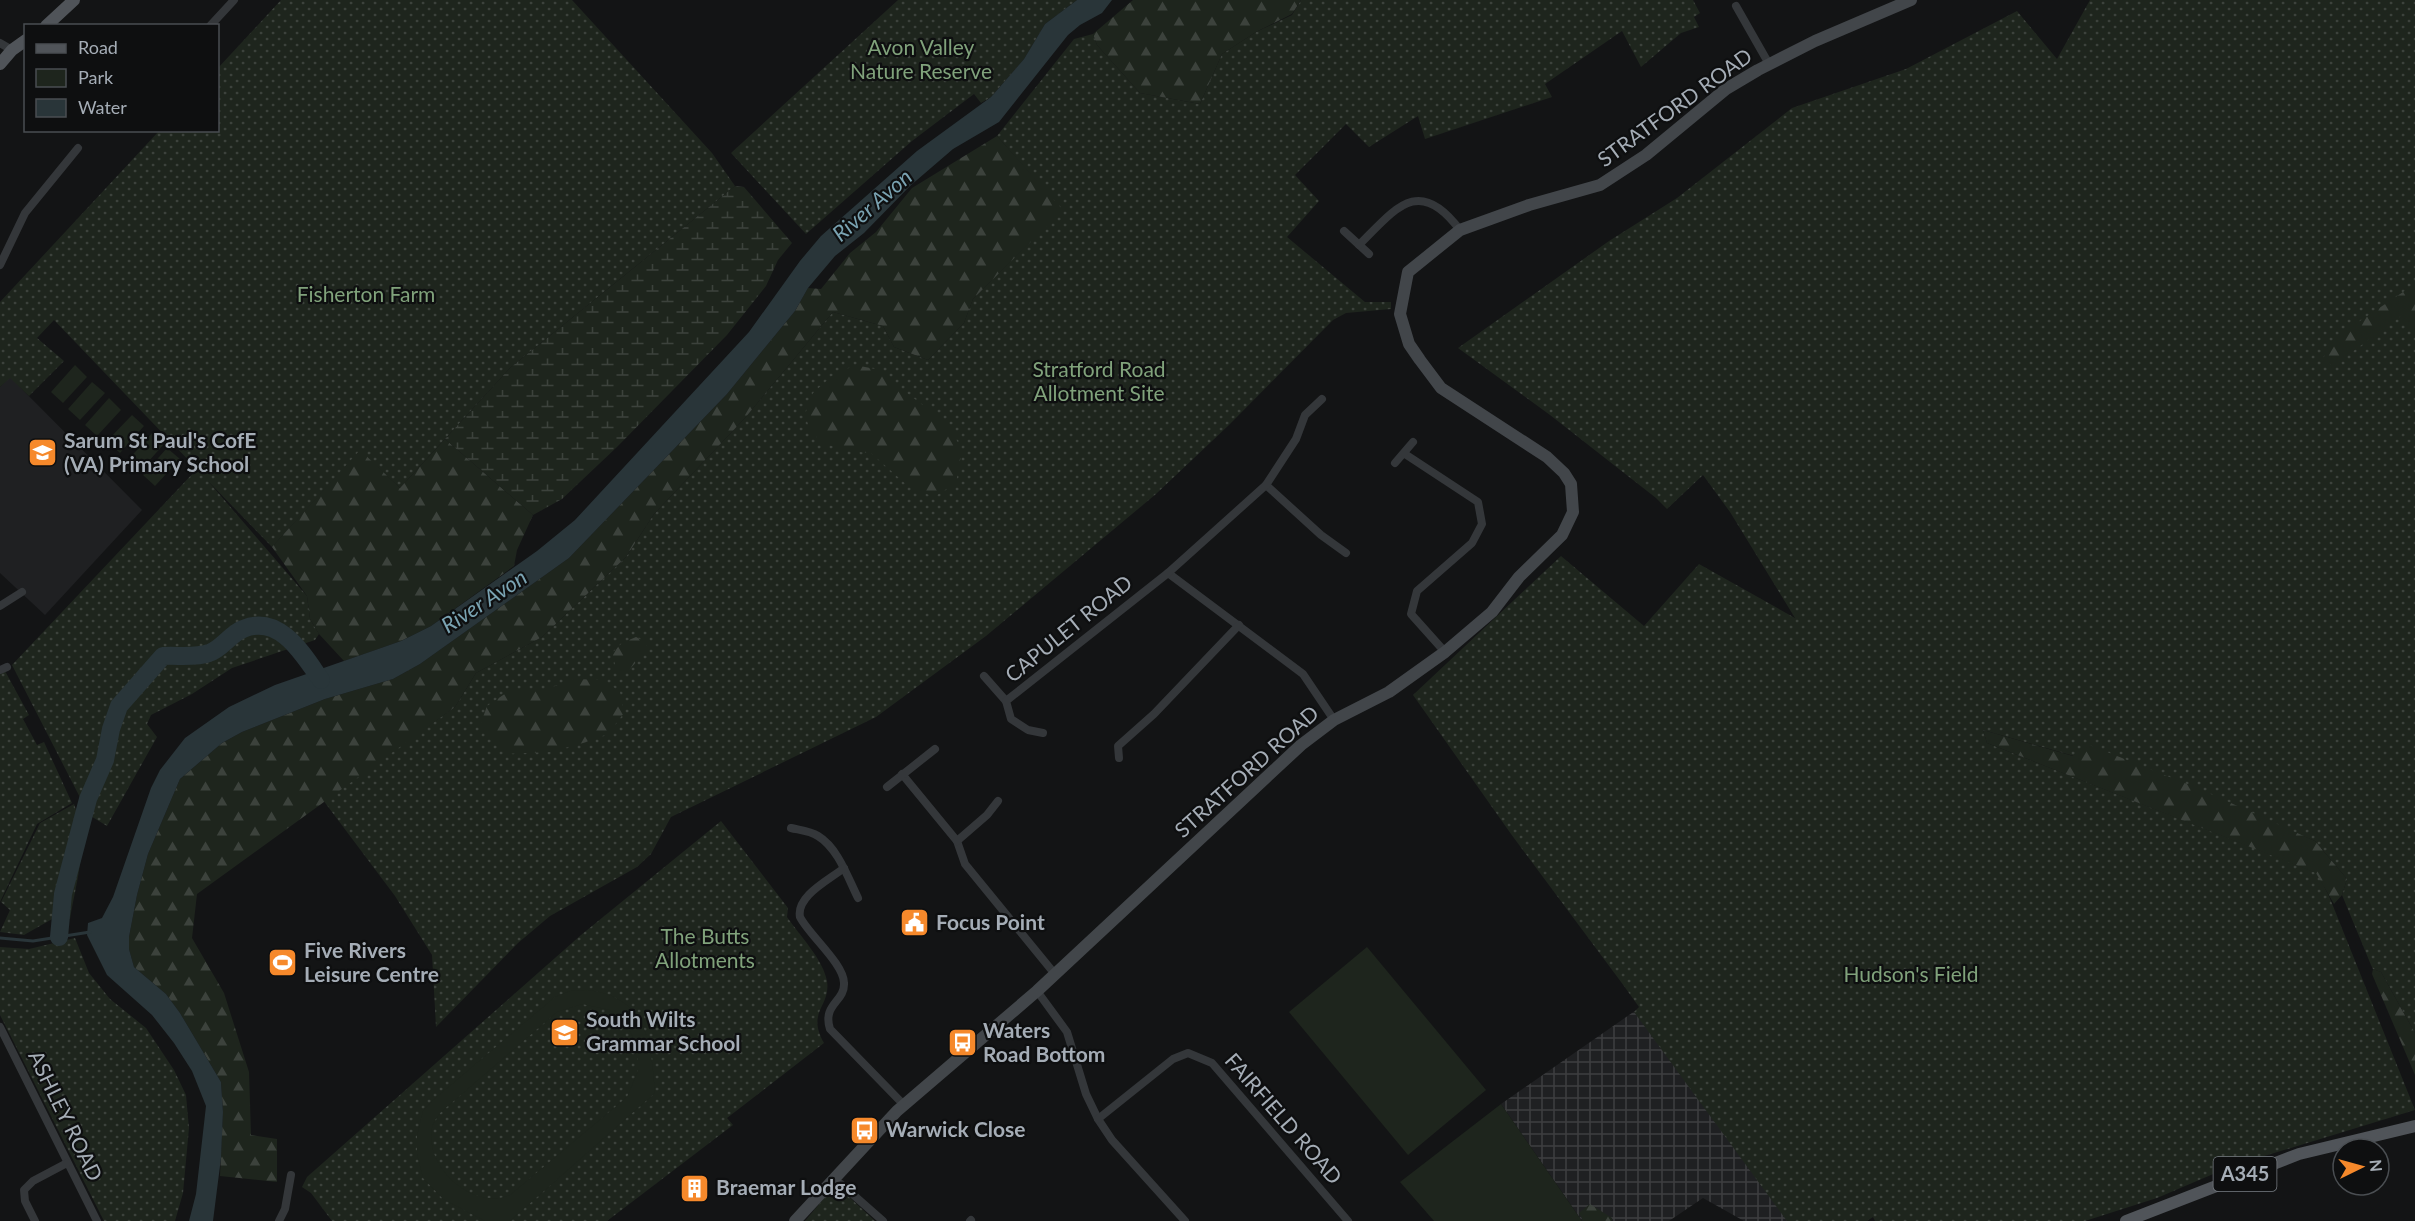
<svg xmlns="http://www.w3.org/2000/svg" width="2415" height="1221" viewBox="0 0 2415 1221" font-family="Lato,sans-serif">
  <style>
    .built { fill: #1f2022 }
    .industrial { fill: url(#industrial-grid) }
    .green { fill: url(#green-dots) }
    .forest { fill: url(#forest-firs) }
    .wetland { fill: url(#wetland-marsh) }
    .pitch { fill: #1e251d; fill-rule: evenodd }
    .water { fill: #293539 }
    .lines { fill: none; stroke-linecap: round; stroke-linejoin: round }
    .stream { stroke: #293539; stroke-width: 3 }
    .river { stroke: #293539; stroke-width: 18 }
    .street { stroke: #34373a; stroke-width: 8 }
    .secondary { stroke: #42464a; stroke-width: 12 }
    .primary { stroke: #505459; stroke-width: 12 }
    .labels { text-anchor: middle; stroke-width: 4.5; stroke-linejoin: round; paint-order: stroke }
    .shield { fill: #0e0f10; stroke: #787e84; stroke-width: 1.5 }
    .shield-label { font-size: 20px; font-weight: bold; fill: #a5adb6 }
    .park-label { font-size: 21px; fill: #80a27b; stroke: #0e0f10 }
    .street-label { font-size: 21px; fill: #a5adb6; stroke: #0e0f10 }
    .poi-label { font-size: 21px; font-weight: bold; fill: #a5adb6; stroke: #0e0f10; text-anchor: start }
    .water-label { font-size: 22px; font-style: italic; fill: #7aa3b2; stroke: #0e0f10 }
  </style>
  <defs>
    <pattern id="industrial-grid" width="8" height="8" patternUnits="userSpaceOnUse" patternTransform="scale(1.5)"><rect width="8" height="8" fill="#1f2022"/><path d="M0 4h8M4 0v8" fill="none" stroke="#3d3e40"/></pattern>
    <pattern id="green-dots" width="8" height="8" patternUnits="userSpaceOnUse" patternTransform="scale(1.5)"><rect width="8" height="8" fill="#1e251d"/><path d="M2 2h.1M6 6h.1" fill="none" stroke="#3c423c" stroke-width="1.8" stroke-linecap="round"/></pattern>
    <pattern id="forest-firs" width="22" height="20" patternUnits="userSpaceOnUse" patternTransform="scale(1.5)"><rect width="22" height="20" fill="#1e251d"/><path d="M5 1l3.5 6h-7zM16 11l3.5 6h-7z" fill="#3c423c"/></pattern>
    <pattern id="wetland-marsh" width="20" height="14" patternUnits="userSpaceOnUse" patternTransform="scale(1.5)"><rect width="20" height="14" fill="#1e251d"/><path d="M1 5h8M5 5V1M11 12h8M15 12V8" fill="none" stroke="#3c423c"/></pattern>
  </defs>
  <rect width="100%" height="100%" fill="#131415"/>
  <polygon class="built" points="10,377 142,510 45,615 0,573 0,387"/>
  <polygon class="industrial" points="1642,1006 1791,1221 1744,1221 1703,1198 1669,1221 1582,1221 1501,1104"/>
  <g class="green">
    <polygon points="281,0 572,0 712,153 735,186 510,368 400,488 360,451 272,547 208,481 307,596 310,619 319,634 315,640 232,668 192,694 151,715 147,724 157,737 107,826 89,815 12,665 197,469 54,320 37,338 64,361 29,396 10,378 0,387 0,302 159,131 218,130 218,68"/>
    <polygon points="898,0 1077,0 1045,24 1024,59 991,97 981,103 974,94 912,141 806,234 731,153"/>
    <polygon points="1301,0 1693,0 1700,13 1694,17 1699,27 1681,33 1641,67 1622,31 1545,84 1552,97 1425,139 1418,116 1369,147 1346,124 1295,175 1319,201 1287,237 1365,302 1391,302 1391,309 1346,313 1333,320 1229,425 1156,494 986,636 876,717 671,817 651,854 637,867 550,916 518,943 436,1027 432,955 395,896 323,800 455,707 476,673 542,637 626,557 654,514 745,418 833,312 883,326 894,347 928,360 964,323 973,299 1062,210 997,136 1074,39 1093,34 1097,45 1140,93 1200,104 1222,54 1256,32 1292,15"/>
    <polygon points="2090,0 2415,0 2415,1033 2381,972 2373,969 2371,965 2342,895 2347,879 2315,841 2279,826 2074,756 1983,730 1987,743 2317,873 2329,896 2415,1110 2232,1166 2157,1198 2085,1221 1875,1221 1873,1217 1867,1221 1787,1221 1634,1012 1639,1007 1624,986 1511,834 1413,695 1561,556 1644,626 1699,564 1795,618 1730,512 1703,475 1667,509 1656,498 1550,415 1458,348 1609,241 1677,198 1792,108 1906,69 2017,11 2057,59"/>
    <polygon points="5,671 29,715 23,719 37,745 44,742 72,803 37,824 0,902 0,674"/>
    <path d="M74,804C89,846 77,877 70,919L54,918L24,935L0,932L10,910L1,902L40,823Z"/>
    <path d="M721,821L788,908L787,917C800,936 823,959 827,981C831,1007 806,1011 824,1043L727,1118L733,1125L607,1221H332L311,1193L302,1187L307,1177L581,935Z"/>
    <polygon points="75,938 89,973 110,999 146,1028 174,1070 186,1095 189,1128 183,1193 175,1221 104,1221 0,1015 0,947 29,949"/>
    <polygon points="847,1195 875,1221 805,1221 825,1197"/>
  </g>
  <g class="forest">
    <polygon points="1133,0 1301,0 1292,14 1256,32 1222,54 1200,104 1140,93 1097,45 1093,34"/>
    <polygon points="997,136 1063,210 973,299 964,323 928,360 894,347 883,326 833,312 745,418 654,514 626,557 542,637 476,673 455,707 197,894 192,938 224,993 249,1072 251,1135 277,1139 277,1182 220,1176 223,1112 221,1082 180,1013 166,994 134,967 129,949 129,937 137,895 148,854 180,779 222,743 242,732 325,699 393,679 420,664 569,558 727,394 795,311 808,288 821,289 850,253 876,232 912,188"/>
    <polygon points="2415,284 2415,331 2401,316 2333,366 2322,359 2345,331"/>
    <polygon points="855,365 875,369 948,424 962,450 956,483 934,497 908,486 871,453 848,451 823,443 810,431 805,414 813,393 832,376"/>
    <polygon points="445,439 533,515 517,550 514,566 431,626 401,641 344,661 319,634 310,619 307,596 272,547 360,450 400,488"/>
    <polygon points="636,637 648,643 641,657 625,674 616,668 612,653 622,643"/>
    <polygon points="573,679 604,680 620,692 624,713 608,734 583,743 550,752 505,754 480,726 487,706 509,691 542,691"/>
    <polygon points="1983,730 2073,756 2087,744 2202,790 2315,841 2347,879 2342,895 2334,904 2316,873 1987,743"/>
    <polygon points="2373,969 2381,972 2415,1033 2415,1075 2372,974"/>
    <polygon points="1590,1204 1612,1218 1612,1221 1583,1221 1579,1213"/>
  </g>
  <polygon class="wetland" points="735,186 744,187 792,243 778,260 766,286 727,335 617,447 562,499 533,515 445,439 510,368"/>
  <g class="pitch">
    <polygon points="75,365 87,377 63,403 51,392"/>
    <polygon points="92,382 105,393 80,420 68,409"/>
    <polygon points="109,398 121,410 97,436 85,425"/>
    <polygon points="132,415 144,426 120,453 107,441"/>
    <polygon points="152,433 164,444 140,471 128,460"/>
    <polygon points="167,448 180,459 155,486 143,475"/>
    <polygon points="1367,947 1486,1090 1408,1155 1289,1012"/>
    <path d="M588,990C649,998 651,1044 655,1093L510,1221H485L443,1199L423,1178L417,1154V1136L423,1111L433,1100L555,997L570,991ZM582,1004L610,1010L628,1027L638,1048V1071L627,1097L510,1195C473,1211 424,1167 432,1128C433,1122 438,1116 441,1112L557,1012Z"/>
    <polygon points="1501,1104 1582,1221 1434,1221 1400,1182"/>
  </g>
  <polygon class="water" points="1077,0 1112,0 1102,13 1080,25 1068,35 999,122 953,149 910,186 864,233 835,256 808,288 795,311 727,394 569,558 420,664 393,679 325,699 242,732 222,743 180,779 148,854 137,895 129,937 129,949 134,967 166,994 180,1013 221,1082 223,1112 221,1158 213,1221 189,1221 196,1194 206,1106 192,1071 174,1043 152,1015 107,975 87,935 88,923 102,918 113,897 151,788 160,770 185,738 229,707 275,685 401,641 431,626 537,551 575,520 749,332 800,261 821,236 917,151 991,97 1024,59 1045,24"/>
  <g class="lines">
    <polyline class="stream" points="0,938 33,941 90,932"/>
    <path class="river" d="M59,937L63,894L88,799L105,760L111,729L119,706L163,656C177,655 196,658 209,653C222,649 230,634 243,629C280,613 304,656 321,680"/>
    <g class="street">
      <polyline points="1736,6 1769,64"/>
      <polyline points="210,26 234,0"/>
      <polyline points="0,43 12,50"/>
      <polyline points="1344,231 1369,254"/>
      <path d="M1359,245C1396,208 1419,175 1460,230"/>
      <polyline points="0,265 25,213 78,148"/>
      <polyline points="1405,454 1478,502 1482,524 1472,543 1417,591 1411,614 1445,652"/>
      <polyline points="1395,463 1413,442"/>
      <polyline points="1266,485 1321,535 1346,553"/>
      <polyline points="1168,573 1303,674 1334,720"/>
      <polyline points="0,606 22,592"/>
      <polyline points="0,670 7,667"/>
      <polyline points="984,676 1006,701"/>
      <polyline points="1043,733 1028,730 1011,719 1006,701 1168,573 1266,485 1296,439 1305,415 1322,399"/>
      <polyline points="1119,758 1118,746 1154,714 1239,625"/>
      <polyline points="902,774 957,841 965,864 1054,973"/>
      <polyline points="887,787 935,749"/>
      <path d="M791,828C799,830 810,831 818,836C838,848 848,878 858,898"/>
      <polyline points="957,841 987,815 998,801"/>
      <path d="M844,868C829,880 796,896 800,917C809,935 844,964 844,983C845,1002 822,1004 830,1029L904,1105"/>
      <polyline points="1037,991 1067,1032 1086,1094 1098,1119 1112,1140 1185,1221"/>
      <polyline points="0,1027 97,1221"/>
      <polyline points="1098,1119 1173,1059 1188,1053 1212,1063 1348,1221"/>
      <polyline points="832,1181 841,1184 883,1221"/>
      <polyline points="35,1221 25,1201 24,1190 33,1181 67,1163"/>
      <polyline points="279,1221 285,1209 291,1175"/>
      <polyline points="970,1221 971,1220"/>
    </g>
    <polyline class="secondary" points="795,1221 897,1111 1037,991 1301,745 1334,720 1389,692 1445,652 1492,612 1519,577 1562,535 1573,512 1571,484 1564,473 1547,457 1441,388 1420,360 1409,344 1400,314 1408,272 1460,230 1529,205 1600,185 1646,155 1726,89 1758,70 1815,41 1911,0"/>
    <g class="primary">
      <polyline points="46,26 74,0"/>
      <polyline points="0,64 12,50 26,40"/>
      <polyline points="2126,1221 2299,1154 2415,1126"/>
    </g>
  </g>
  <defs>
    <symbol id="school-square" viewBox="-11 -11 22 22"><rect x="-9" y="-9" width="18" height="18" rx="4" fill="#f6892b" stroke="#0e0f10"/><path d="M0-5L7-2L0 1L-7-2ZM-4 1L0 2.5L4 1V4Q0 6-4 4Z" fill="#fff"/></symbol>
    <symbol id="civic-square" viewBox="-11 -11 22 22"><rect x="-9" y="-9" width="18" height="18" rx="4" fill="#f6892b" stroke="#0e0f10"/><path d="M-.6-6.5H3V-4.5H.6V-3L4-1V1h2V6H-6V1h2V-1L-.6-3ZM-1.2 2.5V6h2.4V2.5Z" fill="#fff"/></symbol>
    <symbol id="stadium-square" viewBox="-11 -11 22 22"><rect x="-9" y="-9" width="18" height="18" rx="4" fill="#f6892b" stroke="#0e0f10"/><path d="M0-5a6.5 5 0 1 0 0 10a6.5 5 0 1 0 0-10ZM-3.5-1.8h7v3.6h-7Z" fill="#fff"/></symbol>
    <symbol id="bus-square" viewBox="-11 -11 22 22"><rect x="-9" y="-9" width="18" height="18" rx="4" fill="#f6892b" stroke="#0e0f10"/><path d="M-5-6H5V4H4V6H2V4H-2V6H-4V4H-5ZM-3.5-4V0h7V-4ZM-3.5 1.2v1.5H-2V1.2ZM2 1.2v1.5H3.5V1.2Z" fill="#fff"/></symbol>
    <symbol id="building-square" viewBox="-11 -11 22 22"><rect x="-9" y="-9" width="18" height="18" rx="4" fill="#f6892b" stroke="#0e0f10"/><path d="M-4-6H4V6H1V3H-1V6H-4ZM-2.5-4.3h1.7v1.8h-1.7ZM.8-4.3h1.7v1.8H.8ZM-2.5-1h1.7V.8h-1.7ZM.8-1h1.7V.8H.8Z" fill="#fff"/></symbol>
  </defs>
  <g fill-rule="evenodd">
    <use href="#school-square" x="26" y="436" width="33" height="33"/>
    <use href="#civic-square" x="898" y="906" width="33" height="33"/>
    <use href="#stadium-square" x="266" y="946" width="33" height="33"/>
    <use href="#school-square" x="548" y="1016" width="33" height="33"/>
    <use href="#bus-square" x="946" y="1026" width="33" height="33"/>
    <use href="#bus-square" x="848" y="1114" width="33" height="33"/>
    <use href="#building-square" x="678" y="1172" width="33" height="33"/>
  </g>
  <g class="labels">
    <rect class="shield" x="2213.5" y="1157" width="63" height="34" rx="4.5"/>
    <g class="shield-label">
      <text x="2245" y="1181">A345</text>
    </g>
    <g class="park-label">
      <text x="921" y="55">Avon Valley<tspan x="921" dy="24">Nature Reserve</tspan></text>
      <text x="366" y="302">Fisherton Farm</text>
      <text x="1099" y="377">Stratford Road<tspan x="1099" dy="24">Allotment Site</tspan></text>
      <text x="705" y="944">The Butts<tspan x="705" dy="24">Allotments</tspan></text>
      <text x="1911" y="982">Hudson's Field</text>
    </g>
    <g class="street-label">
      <text transform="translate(1675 108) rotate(-36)" y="7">STRATFORD ROAD</text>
      <text transform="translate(1069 629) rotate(-39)" y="7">CAPULET ROAD</text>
      <text transform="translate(1247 772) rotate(-42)" y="7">STRATFORD ROAD</text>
      <text transform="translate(65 1116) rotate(64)" y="7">ASHLEY ROAD</text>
      <text transform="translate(1283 1119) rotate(49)" y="7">FAIRFIELD ROAD</text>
    </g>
    <g class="poi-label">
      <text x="64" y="448">Sarum St Paul's CofE<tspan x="64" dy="24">(VA) Primary School</tspan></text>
      <text x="936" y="930">Focus Point</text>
      <text x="304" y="958">Five Rivers<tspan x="304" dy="24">Leisure Centre</tspan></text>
      <text x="586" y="1027">South Wilts<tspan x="586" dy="24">Grammar School</tspan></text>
      <text x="983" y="1038">Waters<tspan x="983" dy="24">Road Bottom</tspan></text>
      <text x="886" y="1137">Warwick Close</text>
      <text x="716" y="1195">Braemar Lodge</text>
    </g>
    <g class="water-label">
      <text transform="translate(872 205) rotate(-41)" y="8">River Avon</text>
      <text transform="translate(484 601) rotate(-33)" y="8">River Avon</text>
    </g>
  </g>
  <rect x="24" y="24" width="195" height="108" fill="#0e0f10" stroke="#4a4e52" stroke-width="1.5"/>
  <rect x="36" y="44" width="30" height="9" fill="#505459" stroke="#4a4e52" stroke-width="1.5"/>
  <text x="78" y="54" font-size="18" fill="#a5adb6">Road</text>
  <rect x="36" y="69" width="30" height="18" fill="#1e251d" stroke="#4a4e52" stroke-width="1.5"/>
  <text x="78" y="84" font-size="18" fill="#a5adb6">Park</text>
  <rect x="36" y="99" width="30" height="18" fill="#293539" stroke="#4a4e52" stroke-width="1.5"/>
  <text x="78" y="114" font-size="18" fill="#a5adb6">Water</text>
  <g transform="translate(2361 1167) rotate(85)"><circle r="28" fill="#0e0f10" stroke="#4a4e52" stroke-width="1.5"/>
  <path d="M0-4.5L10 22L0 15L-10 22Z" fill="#f6892b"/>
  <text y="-9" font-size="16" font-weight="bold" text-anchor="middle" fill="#a5adb6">N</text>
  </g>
</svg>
